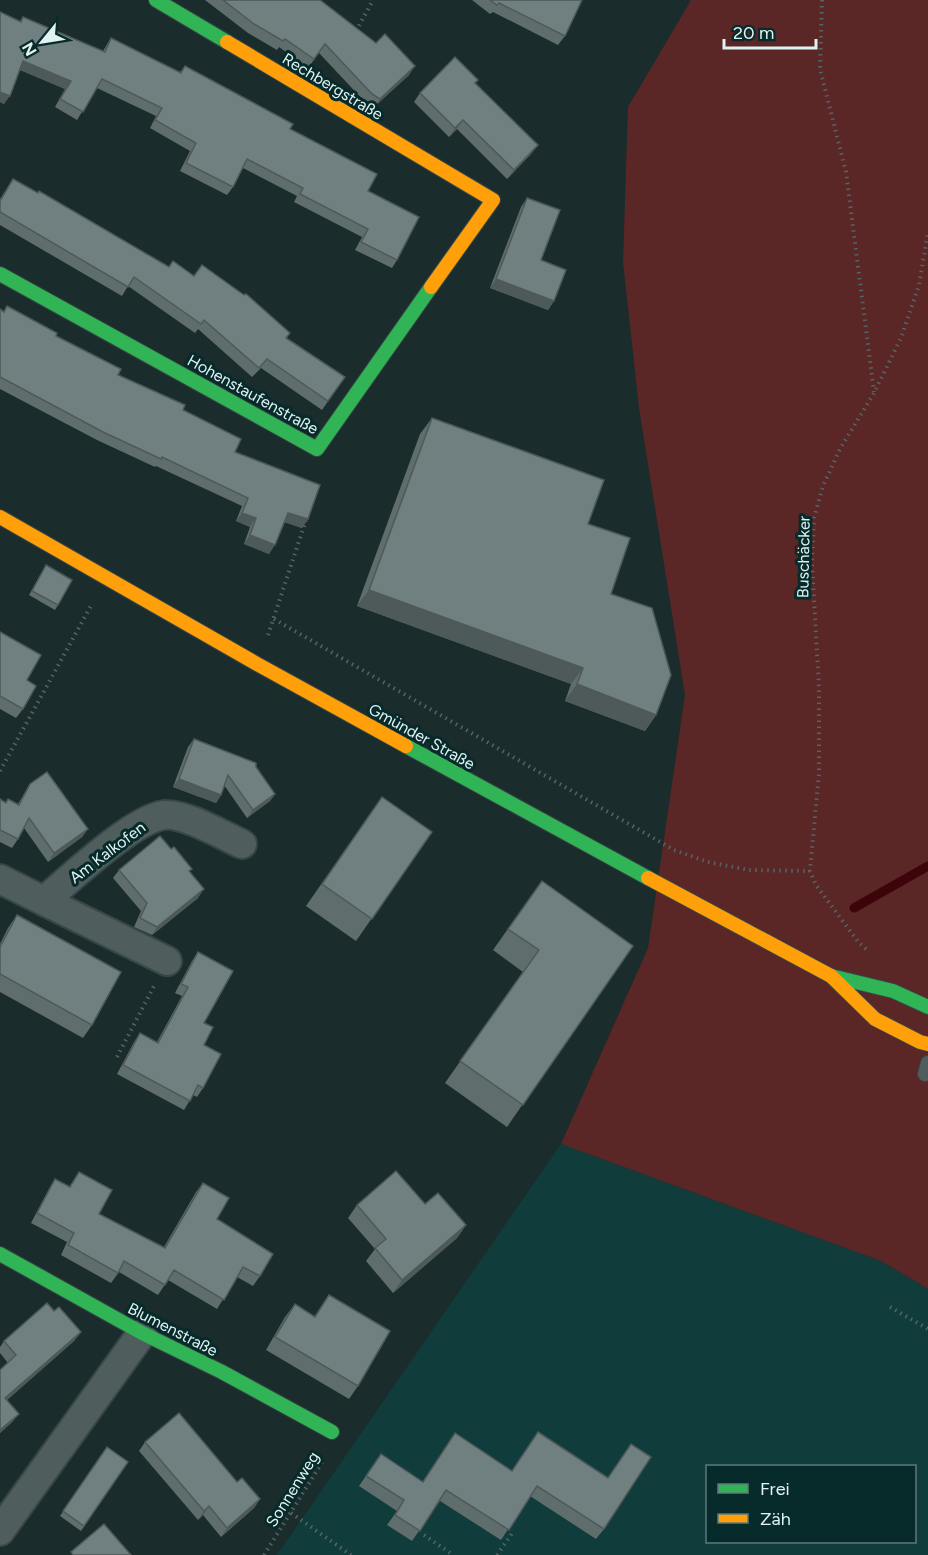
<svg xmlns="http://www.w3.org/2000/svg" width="928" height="1555" viewBox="0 0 928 1555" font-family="Figtree,sans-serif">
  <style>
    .built { fill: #103c3c; fill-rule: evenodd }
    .green { fill: #5a2626 }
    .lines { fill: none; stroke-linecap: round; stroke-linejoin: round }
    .stream { stroke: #3d0409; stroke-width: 9 }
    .lane-casing { stroke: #374646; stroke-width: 16 }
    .street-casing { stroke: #374646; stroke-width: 32 }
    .fast-casing { stroke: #374646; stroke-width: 16 }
    .slow-casing { stroke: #374646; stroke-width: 16 }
    .path { stroke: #566464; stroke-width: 4; stroke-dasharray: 1.5 4.5; stroke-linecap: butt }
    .lane { stroke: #4f5d5d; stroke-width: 14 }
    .street { stroke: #4f5d5d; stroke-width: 28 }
    .fast { stroke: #30b455; stroke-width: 14 }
    .slow { stroke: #ff9f0a; stroke-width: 14 }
    .wall { fill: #606d6d }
    .shaded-wall { fill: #4e5959 }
    .building { fill: #707f7f; stroke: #4e5959; stroke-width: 1.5 }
    .labels { text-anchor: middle; stroke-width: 6; stroke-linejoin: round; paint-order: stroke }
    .street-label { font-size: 16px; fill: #e0f2f2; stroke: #072a2a }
  </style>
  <rect width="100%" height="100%" fill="#1a2c2c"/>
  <path class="built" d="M561,1144L881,1261L928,1289V1555H277ZM708,1466H914V1542H708Z"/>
  <polygon class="green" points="691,0 928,0 928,1289 881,1261 561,1144 648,948 685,695 639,408 623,262 628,107"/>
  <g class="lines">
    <polyline class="stream" points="854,908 928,866"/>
    <defs>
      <polyline id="lane" points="925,1074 928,1063"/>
      <g id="street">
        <path d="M0,879L44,901C70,879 133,819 164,815C185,813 222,835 242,844"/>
        <polyline points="44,901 167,961"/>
        <polyline points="0,1531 142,1333"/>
      </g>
      <g id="fast">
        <polyline points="156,0 227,42"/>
        <polyline points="0,274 317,449 431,287"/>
        <polyline points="406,746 648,878"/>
        <polyline points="831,976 893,991 928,1007"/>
        <polyline points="0,1254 142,1333 222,1372 332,1432"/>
      </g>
      <g id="slow">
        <polyline points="227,42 493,200 431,287"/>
        <polyline points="0,517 257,664 406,746"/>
        <polyline points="648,878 831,976 875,1019 920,1042 928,1044"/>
      </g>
    </defs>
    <use href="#lane" class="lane-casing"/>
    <use href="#street" class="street-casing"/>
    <use href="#fast" class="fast-casing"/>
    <use href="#slow" class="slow-casing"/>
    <g class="path">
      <polyline points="822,0 820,69 846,172 874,392"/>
      <polyline points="356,31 373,0"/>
      <polyline points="274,619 674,850 708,862 749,870 810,871"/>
      <polyline points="268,635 306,520"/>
      <polyline points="0,771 92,604"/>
      <polyline points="866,949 859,943 816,885 810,871 819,773 819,688 812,564 814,518 823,486 840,449 874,393 901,338 919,285 928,232"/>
      <polyline points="117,1057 154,986"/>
      <polyline points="890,1307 928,1329"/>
      <polyline points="291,1513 351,1555"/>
      <polyline points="424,1535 453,1555"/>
      <polyline points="264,1555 323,1461"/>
      <polyline points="497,1555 513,1532"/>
    </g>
    <use href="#lane" class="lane"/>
    <use href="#street" class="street"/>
    <use href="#fast" class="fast"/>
    <use href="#slow" class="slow"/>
  </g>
  <g class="wall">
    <polygon points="205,0 320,0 409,75 374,107 366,103 319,53 308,68 279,47 277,50 248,33"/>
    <polygon points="472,0 582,0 565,36 558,45 493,12 490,14"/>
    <polygon points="0,12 20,21 23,17 103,51 111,38 180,72 185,66 290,129 368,191 397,260 392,268 355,250 362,237 294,202 297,196 243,168 233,187 227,195 180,171 190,151 150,128 156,116 97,88 77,120 55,107 65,89 20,70 4,104 0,102"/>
    <polygon points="478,80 475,84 531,154 507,179 457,129 449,137 414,102 420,93"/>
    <polygon points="13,179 169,267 194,276 345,377 322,410 261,368 252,377 198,329 195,333 128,286 122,296 0,225 0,199"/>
    <polygon points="527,198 541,260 554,301 548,310 490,288 521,207"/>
    <polygon points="7,306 118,375 183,410 235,452 308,519 302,528 284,522 269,554 244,544 250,527 236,521 242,506 156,466 155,467 97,440 0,389 0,309 4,311"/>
    <polygon points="432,418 588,524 611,594 656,715 645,731 565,701 571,684 357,606 420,434"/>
    <polygon points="46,565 58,605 55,610 29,595"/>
    <polygon points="0,632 27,680 23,709 16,718 0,709"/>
    <polygon points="194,739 256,767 275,794 270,801 247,818 224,785 221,795 216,803 173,787 188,747"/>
    <polygon points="30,784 88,829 82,837 48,862 24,828 18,839 12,848 0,842 0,799 5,802 8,799 18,804"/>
    <polygon points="382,797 432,832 356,941 306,906"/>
    <polygon points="119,870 189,872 198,898 152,935 134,927 141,911 113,878"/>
    <polygon points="542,881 633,946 507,1127 445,1083 523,972 493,950"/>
    <polygon points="17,915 92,1025 83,1038 0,992 0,944 8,928"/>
    <polygon points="198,952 204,1023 203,1088 197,1097 193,1095 184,1110 117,1074 134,1042 140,1033 157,1042 182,996 175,993 192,961"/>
    <polygon points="79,1172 99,1214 164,1247 196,1192 203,1183 217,1219 260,1276 253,1286 237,1277 217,1309 168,1280 158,1295 119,1272 111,1283 61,1255 67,1242 31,1223 49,1189 55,1179 69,1187"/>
    <polygon points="425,1204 466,1225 457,1238 393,1293 366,1261 375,1249 348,1218 357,1205"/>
    <polygon points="329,1295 358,1386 349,1399 266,1350 285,1317 295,1304 314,1317"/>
    <polygon points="54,1311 81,1332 74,1341 7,1400 19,1414 12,1422 0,1433 0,1370 8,1363 0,1353 0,1347 4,1341"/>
    <polygon points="538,1432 604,1529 596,1539 530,1496 501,1540 440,1501 412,1541 387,1525 397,1511 359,1486 381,1454 423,1482 512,1471"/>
    <polygon points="145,1442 237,1482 260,1499 254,1508 221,1537 203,1515 198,1520 139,1451"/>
    <polygon points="107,1447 128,1462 81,1531 60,1516"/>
  </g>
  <g class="shaded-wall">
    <polygon points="23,61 71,81 65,89 18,69"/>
    <polygon points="415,66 409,75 374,107 380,99"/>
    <polygon points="0,92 10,96 4,104 0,102"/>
    <polygon points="463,120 457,129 449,137 455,128"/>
    <polygon points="538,145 531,154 507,179 514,170"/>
    <polygon points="496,279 554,301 548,310 490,288"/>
    <polygon points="242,513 256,518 250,527 236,521"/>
    <polygon points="288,513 308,519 302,528 282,521"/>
    <polygon points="250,535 275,545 269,554 244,544"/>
    <polygon points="369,590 583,668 571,684 357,606"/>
    <polygon points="577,684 656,715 645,731 565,701"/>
    <polygon points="179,779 221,795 216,803 173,787"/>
    <polygon points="275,794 270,801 247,818 253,810"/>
    <polygon points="88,829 82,837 48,862 54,853"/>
    <polygon points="204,889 198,898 152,935 157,927"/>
    <polygon points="466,1225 457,1238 393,1293 402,1280"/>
    <polygon points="81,1332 74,1341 0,1406 5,1398"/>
    <polygon points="19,1414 12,1422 0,1433 0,1430"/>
    <polygon points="260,1499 254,1508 221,1537 227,1528"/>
    <polygon points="209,1506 203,1515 198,1520 204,1511"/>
  </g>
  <g class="building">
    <polygon points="223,0 320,0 376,43 385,34 415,66 380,99 372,94 325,44 314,59 285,39 283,41 254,24"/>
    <polygon points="490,0 582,0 565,36 499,3 497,5"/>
    <polygon points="0,12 21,22 23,17 105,52 111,38 181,73 185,66 293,124 290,129 377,174 368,191 419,217 397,260 361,242 368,229 300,194 303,188 247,159 233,187 186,163 196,143 155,120 162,108 102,79 83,112 60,99 71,81 23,61 10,96 0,92"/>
    <polygon points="455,57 478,80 475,83 538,145 514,170 463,120 455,128 420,93"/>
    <polygon points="13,179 38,193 39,191 169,267 173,261 194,276 202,265 244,295 246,294 290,333 286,338 345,377 328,401 267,359 259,368 204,320 201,324 134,277 128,287 0,212 0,201"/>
    <polygon points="527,198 560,210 541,260 566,270 554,301 496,279"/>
    <polygon points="7,306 57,333 56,336 121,369 118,375 185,405 183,410 241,439 235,452 320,485 308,519 288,513 275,545 250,535 256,518 242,513 248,498 162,457 161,459 103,432 0,377 0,309 4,312"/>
    <polygon points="432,418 604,480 588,524 630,538 611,594 652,608 671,675 656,715 577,684 583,668 369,590"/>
    <polygon points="46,565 72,580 58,605 32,591"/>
    <polygon points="0,632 41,655 27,680 36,686 23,709 0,696"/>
    <polygon points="194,739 256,763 256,767 275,794 253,810 228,775 221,795 179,779"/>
    <polygon points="47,772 88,829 54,853 29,818 18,839 0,830 0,799 6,803 8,799 19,805 30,784"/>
    <polygon points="382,797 432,832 372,919 322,884"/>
    <polygon points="160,836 171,849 174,847 192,869 189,871 204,889 157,927 140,918 147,903 119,870"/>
    <polygon points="542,881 633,946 523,1105 460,1061 539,950 508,929"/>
    <polygon points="17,915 121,972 92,1025 0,974 0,947"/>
    <polygon points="198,952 233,971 204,1023 213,1027 204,1045 221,1054 203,1088 198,1085 190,1101 123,1065 140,1033 158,1043 188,987 181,984"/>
    <polygon points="396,1171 425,1204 438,1193 466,1225 402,1280 375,1248 386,1239 357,1205"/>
    <polygon points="79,1172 112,1190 99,1214 165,1248 203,1183 229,1198 217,1219 273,1254 260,1276 243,1267 224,1300 174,1270 165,1285 124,1261 118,1273 68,1245 74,1233 37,1213 55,1179 70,1187"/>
    <polygon points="329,1295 390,1331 358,1386 275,1337 295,1304 315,1317"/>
    <polygon points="47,1303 54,1311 59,1307 81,1332 5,1398 19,1414 0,1430 0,1370 16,1355 4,1341"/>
    <polygon points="179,1413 237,1482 242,1478 260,1499 227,1528 209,1506 204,1511 145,1442"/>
    <polygon points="538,1432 608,1478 631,1444 651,1457 604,1529 537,1486 509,1530 446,1490 420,1531 395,1515 404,1500 366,1476 381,1454 423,1482 455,1433 512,1471"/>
    <polygon points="107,1447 128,1462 84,1526 63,1511"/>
    <polygon points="104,1524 131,1555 73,1555 71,1552"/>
  </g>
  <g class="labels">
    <g class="street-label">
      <text transform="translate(333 86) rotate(31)" y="6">Rechbergstraße</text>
      <text transform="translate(253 394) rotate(29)" y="6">Hohenstaufenstraße</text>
      <text transform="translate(803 557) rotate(-89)" y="6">Buschäcker</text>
      <text transform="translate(422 736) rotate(29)" y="6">Gmünder Straße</text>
      <text transform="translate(107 852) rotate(-37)" y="6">Am Kalkofen</text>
      <text transform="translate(173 1329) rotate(27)" y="6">Blumenstraße</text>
      <text transform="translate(292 1489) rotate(-58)" y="6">Sonnenweg</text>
    </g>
  </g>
  <rect x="706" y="1465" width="210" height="78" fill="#072a2a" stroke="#5e7a7a" stroke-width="1.5"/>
  <rect x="718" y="1484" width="30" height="9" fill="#30b455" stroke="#5e7a7a" stroke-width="1.5"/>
  <text x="760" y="1495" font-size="18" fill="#e0f2f2">Frei</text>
  <rect x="718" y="1514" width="30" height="9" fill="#ff9f0a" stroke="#5e7a7a" stroke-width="1.5"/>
  <text x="760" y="1525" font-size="18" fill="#e0f2f2">Zäh</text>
  <g transform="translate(42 42) rotate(240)" stroke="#072a2a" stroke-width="4.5" paint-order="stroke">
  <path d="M0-4.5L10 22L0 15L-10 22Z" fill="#e0f2f2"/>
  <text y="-9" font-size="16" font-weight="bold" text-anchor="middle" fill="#e0f2f2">N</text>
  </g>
  <path d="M724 39v9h92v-9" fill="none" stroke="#e0f2f2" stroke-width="3"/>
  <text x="733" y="39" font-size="18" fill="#e0f2f2" stroke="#072a2a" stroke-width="4.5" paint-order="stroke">20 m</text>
</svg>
